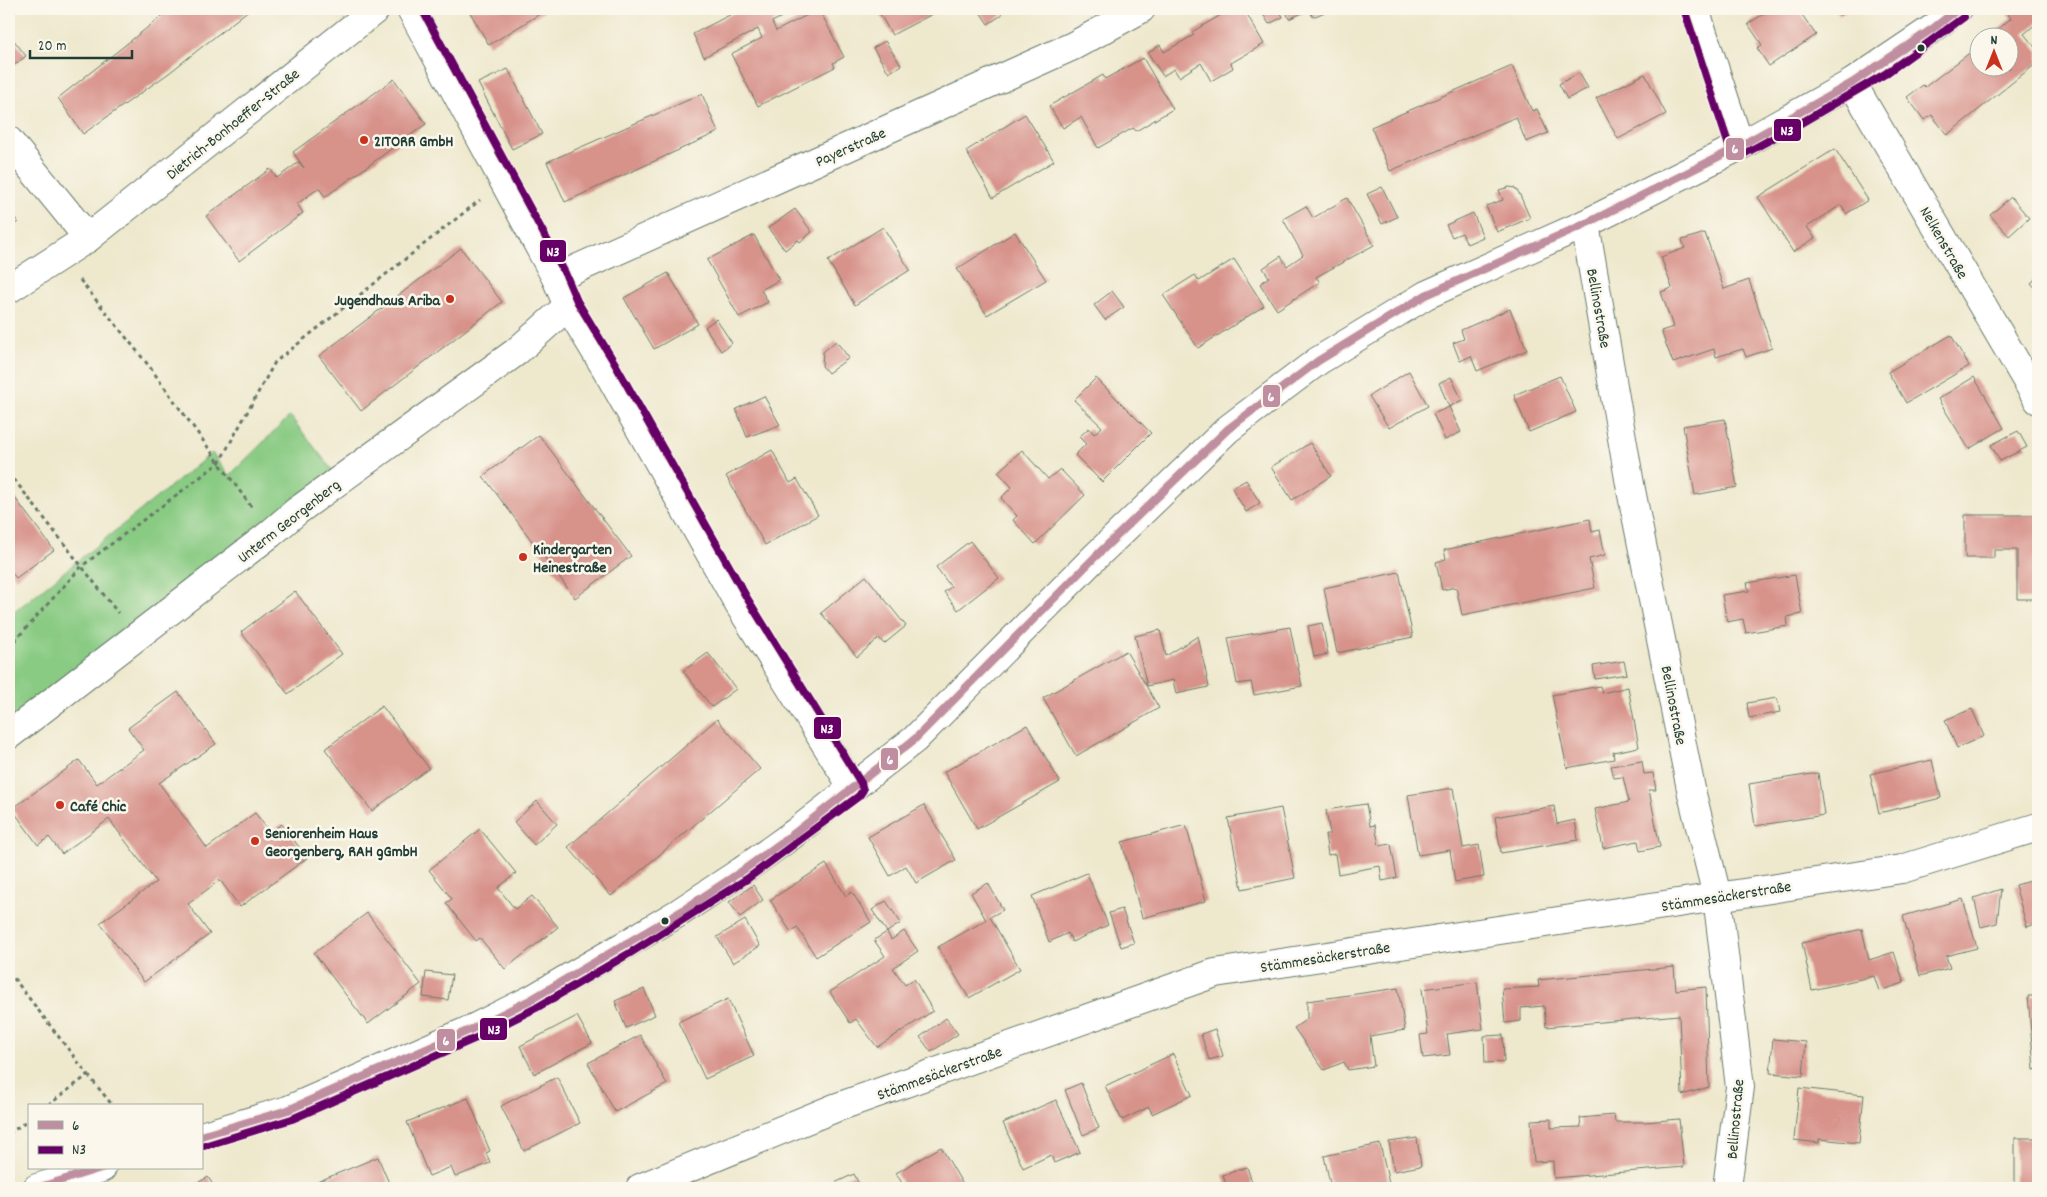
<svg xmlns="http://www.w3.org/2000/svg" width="2047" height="1197" viewBox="0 0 2047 1197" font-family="Dekko,sans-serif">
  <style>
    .green { fill: #89cb83; stroke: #54845c }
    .building { fill: #d7928a }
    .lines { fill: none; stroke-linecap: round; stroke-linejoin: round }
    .minor-casing { stroke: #67796a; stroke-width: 30 }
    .path { stroke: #67796a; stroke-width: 3; stroke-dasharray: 4 4; stroke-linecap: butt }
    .minor { stroke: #fff; stroke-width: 28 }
    .bus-1-casing { stroke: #fbf7ec; stroke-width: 11 }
    .bus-2-casing { stroke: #fbf7ec; stroke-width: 11 }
    .bus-1 { stroke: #bf8fa1; stroke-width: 8 }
    .bus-2 { stroke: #606; stroke-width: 8 }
    .bus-dot { fill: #1f3d34; stroke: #fbf7ec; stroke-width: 2 }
    .poi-dot { fill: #c8321e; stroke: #fbf7ec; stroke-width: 2 }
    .labels { text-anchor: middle; stroke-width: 5; stroke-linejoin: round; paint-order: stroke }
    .street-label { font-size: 16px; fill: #1f3d34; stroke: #fbf7ec }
    .poi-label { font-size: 16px; font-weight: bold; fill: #1f3d34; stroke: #fbf7ec; text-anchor: start }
    .line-badge { stroke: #fbf7ec; stroke-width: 2 }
    .badge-label { font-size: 14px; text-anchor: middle; font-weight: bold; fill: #fff }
  </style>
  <rect width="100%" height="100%" fill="#fbf7ec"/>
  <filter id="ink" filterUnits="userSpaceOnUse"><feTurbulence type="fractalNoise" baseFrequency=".02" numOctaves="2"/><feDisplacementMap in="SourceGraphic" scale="10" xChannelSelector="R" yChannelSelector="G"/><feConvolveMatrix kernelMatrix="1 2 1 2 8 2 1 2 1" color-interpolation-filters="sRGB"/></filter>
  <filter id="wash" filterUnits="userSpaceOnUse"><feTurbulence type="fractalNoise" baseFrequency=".0096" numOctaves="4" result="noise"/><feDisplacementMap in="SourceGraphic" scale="20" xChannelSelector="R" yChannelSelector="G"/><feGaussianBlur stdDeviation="1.12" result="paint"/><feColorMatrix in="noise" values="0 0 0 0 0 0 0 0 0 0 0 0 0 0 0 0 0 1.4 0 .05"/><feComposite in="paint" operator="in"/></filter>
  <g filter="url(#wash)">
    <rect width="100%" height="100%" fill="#eee8cd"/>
    <polygon class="green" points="290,416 340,480 9,735 9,616 212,453 229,476"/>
    <g id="blocks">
      <g class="building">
        <polygon points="171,9 250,9 169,73 83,134 58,98"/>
        <polygon points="468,9 548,9 489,45"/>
        <polygon points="741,9 797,9 772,22 776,31 819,9 844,57 833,63 835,67 758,106 731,54 762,38 758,29 704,57 693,34"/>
        <polygon points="877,9 942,9 892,35"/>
        <polygon points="978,9 998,9 1002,15 988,24"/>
        <polygon points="1231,9 1244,9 1264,44 1231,63 1233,68 1211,81 1201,63 1179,77 1174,69 1163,76 1148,53 1160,45 1164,52 1194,35 1192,32"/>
        <polygon points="1260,9 1279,9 1283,17 1269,24"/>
        <polygon points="1285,9 1332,9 1313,17 1309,10 1289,19"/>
        <polygon points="1771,9 1798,9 1816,35 1769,66 1757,48 1762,45 1748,24"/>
        <polygon points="1835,9 1849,9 1840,15"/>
        <polygon points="2004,9 2038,9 2038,22 2024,34 2038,51 2038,62 1947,135 1932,115 1924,120 1907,97 1923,85 1925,87 1980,45 1980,68 2010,68 2010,38 1988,38 2011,18"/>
        <polygon points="9,34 26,56 9,69"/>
        <polygon points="885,41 901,65 889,73 873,48"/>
        <polygon points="1143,58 1173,109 1136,131 1133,128 1098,148 1081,117 1063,128 1049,106 1103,75 1105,79"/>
        <polygon points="1512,66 1532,111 1537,109 1548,133 1526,142 1516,117 1390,171 1371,127"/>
        <polygon points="508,69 542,134 512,149 478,83"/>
        <polygon points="1579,73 1588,88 1567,99 1559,84"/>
        <polygon points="1645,74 1666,114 1618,139 1596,98"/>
        <polygon points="394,79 426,124 325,197 319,188 297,204 303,213 239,261 206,216 270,169 277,178 299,162 304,168 293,152"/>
        <polygon points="702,94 718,132 565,202 547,162"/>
        <polygon points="1025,114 1054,161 993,198 966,151"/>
        <polygon points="1835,149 1868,200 1846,214 1841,205 1807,227 1815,238 1793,252 1758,197"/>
        <polygon points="1382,187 1397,217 1382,224 1367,194"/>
        <polygon points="1509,187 1515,188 1519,193 1530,218 1497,232 1486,206 1503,200 1499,190"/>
        <polygon points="2011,197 2029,218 2009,236 1990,215"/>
        <polygon points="1347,198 1374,245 1316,277 1320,282 1277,310 1260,284 1269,277 1263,268 1281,256 1287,266 1303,255 1283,219 1306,206 1313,218"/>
        <polygon points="795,209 812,232 800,242 798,240 785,250 768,228"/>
        <polygon points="9,210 18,222 9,228"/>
        <polygon points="1473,213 1483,237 1467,244 1462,233 1452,237 1446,225"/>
        <polygon points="883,227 910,270 855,305 828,261"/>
        <polygon points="1015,232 1046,280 987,315 957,269"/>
        <polygon points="1705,233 1724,289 1749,280 1772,348 1746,357 1743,349 1716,357 1714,349 1673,363 1661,331 1673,327 1661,292 1672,288 1661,257 1685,248 1682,240"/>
        <polygon points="754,235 779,280 761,290 768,302 739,317 707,260"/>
        <polygon points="461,248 502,302 361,411 319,356"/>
        <polygon points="1234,259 1264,306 1198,348 1163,295 1195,275 1199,281"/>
        <polygon points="668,273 698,324 654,349 624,298"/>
        <polygon points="2038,277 2038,291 2031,283"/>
        <polygon points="1112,291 1124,307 1105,320 1094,305"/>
        <polygon points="1510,309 1527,350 1477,371 1471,356 1460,361 1453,343 1464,339 1461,330"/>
        <polygon points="716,319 732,343 721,351 705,327"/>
        <polygon points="1951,335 1969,366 1906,403 1888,372"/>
        <polygon points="836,341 849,358 828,373 822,366 823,352"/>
        <polygon points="1409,371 1428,406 1389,428 1369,396"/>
        <polygon points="1560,376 1576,412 1529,432 1514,395"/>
        <polygon points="1451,377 1462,400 1449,407 1439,383"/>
        <polygon points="1974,377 2004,428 1969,449 1938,399"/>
        <polygon points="1096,378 1151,433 1102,482 1075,455 1086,444 1079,437 1089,428 1094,434 1102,427 1074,400"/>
        <polygon points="764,396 780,425 747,437 736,409"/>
        <polygon points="1449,407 1461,432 1445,440 1433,414"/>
        <polygon points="1725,419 1737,487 1695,495 1683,426"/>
        <polygon points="2018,431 2027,447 2000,461 1991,445"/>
        <polygon points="539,435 631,556 575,598 483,476"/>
        <polygon points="1310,443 1331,476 1292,500 1271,467"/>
        <polygon points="772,450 790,483 797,479 818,515 765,545 726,476"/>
        <polygon points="1022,450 1048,479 1060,469 1085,495 1035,544 1013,520 1017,516 1001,498 1012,487 998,472"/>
        <polygon points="1246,480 1260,503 1246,512 1232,488"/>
        <polygon points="9,490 54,550 16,578 9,569 9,540 13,536 9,531"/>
        <polygon points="1965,515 2038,515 2038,599 2017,599 2017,550 1994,550 1994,558 1965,558"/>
        <polygon points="1590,519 1592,532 1600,530 1605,555 1589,559 1595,588 1462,615 1456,587 1442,590 1436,562 1446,559 1444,550"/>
        <polygon points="970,541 999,578 958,610 944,592 951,587 936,567"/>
        <polygon points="1399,572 1413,637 1337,653 1324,588"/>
        <polygon points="1795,575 1802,614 1787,617 1788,626 1746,633 1743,619 1727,622 1722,595 1749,591 1747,583"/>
        <polygon points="866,576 906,626 884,644 879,638 857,657 821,613"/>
        <polygon points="295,591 342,654 288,694 241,632"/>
        <polygon points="1322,623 1328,654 1314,657 1308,626"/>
        <polygon points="1290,627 1302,686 1254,695 1251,682 1237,684 1228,638"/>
        <polygon points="1160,630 1166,656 1198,636 1209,687 1176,694 1173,680 1147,686 1135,636"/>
        <polygon points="1126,651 1159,708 1076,756 1043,698"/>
        <polygon points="708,653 736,689 712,707 683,671"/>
        <polygon points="1624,661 1627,674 1595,679 1593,666"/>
        <polygon points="1600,686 1602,693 1628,687 1639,747 1613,752 1614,759 1567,768 1552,695"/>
        <polygon points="178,692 216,744 159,783 207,848 255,813 270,832 282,824 307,858 240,907 220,880 188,904 210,934 144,982 100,923 156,882 109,819 62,854 49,837 38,845 12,809 79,760 97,784 144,750 128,728"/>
        <polygon points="1777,698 1780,712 1749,718 1747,703"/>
        <polygon points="382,706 429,768 372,811 325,749"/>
        <polygon points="1972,709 1984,736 1957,748 1945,720"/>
        <polygon points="717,719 760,769 611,896 568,847"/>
        <polygon points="1027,725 1060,782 977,829 944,772"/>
        <polygon points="1932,760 1941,798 1879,813 1870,774"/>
        <polygon points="1642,761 1644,774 1653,773 1656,790 1649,790 1660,847 1640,851 1638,841 1603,848 1595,809 1629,802 1623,777 1614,778 1611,766"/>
        <polygon points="1818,773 1824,815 1755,826 1749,784"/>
        <polygon points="1453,788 1463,848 1479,845 1484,877 1455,882 1450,850 1418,855 1408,795"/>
        <polygon points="537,801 557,824 534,845 514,822"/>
        <polygon points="1366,804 1370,826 1375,825 1379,846 1391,844 1397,878 1382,881 1380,866 1338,874 1335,854 1328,855 1325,834 1330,834 1326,810"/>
        <polygon points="924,805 956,860 916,883 906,866 890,876 868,837"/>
        <polygon points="1554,806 1557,824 1575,820 1578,840 1501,853 1495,817"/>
        <polygon points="1281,808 1295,878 1242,889 1228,818"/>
        <polygon points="1186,825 1206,901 1142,918 1122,842"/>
        <polygon points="480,829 516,873 498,888 515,909 532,896 558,927 505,969 480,938 476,941 446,903 452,899 429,870"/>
        <polygon points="826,864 846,896 852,892 871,922 816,957 797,927 791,932 770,900"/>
        <polygon points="1087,873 1108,925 1072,942 1068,933 1049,942 1032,896"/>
        <polygon points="2038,879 2038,923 2027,927 2015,885"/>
        <polygon points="988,883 1003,910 990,917 1020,969 969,998 938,947 986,920 971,893"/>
        <polygon points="753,885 763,900 740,917 729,902"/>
        <polygon points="2001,889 1997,923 1981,927 1974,898"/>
        <polygon points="1963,899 1977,948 1946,956 1950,968 1920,976 1903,916"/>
        <polygon points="886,901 901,923 887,932 872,910"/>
        <polygon points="1122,909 1134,943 1121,947 1109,913"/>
        <polygon points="367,913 421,984 368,1024 314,953"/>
        <polygon points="745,920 760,946 733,963 717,937"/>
        <polygon points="1862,929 1869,960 1894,952 1904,983 1879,991 1874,976 1812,990 1802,943"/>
        <polygon points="904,931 918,951 893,968 905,985 914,979 933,1011 877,1047 856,1019 850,1023 830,992 885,956 874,940 887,932 891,940"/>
        <polygon points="1674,967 1676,990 1706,987 1709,1087 1682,1095 1679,1015 1546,1027 1544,1006 1521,1008 1521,1021 1505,1023 1502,989 1539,987 1538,980"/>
        <polygon points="426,972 452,975 448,1000 423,997"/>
        <polygon points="1477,982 1483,1029 1447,1034 1450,1055 1423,1058 1420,1035 1428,1034 1422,989"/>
        <polygon points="1398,988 1405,1030 1370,1036 1374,1066 1348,1070 1344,1062 1324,1070 1294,1028 1307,1019 1307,1001"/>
        <polygon points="644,989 655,1015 626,1028 615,1001"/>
        <polygon points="2028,996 2038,996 2038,1069 2034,1070"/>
        <polygon points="728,999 754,1056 705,1079 678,1022"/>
        <polygon points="577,1016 592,1043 534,1074 520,1046"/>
        <polygon points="946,1018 958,1034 931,1052 920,1037"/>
        <polygon points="1215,1029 1223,1056 1209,1060 1201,1034"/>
        <polygon points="640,1035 667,1084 615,1112 588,1063"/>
        <polygon points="1503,1035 1504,1062 1485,1063 1484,1036"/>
        <polygon points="1773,1039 1806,1042 1803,1076 1770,1073"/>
        <polygon points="1173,1054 1192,1095 1152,1114 1149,1107 1122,1120 1105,1086"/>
        <polygon points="557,1077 580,1123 524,1151 501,1106"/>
        <polygon points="1081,1083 1099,1128 1083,1135 1065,1090"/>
        <polygon points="1799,1088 1864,1095 1859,1143 1819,1139 1819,1143 1794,1140"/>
        <polygon points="468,1098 490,1151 486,1153 490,1163 455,1177 451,1167 429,1176 407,1122"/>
        <polygon points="1056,1100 1080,1152 1054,1163 1051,1155 1023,1168 1003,1123"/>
        <polygon points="1614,1115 1615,1122 1645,1122 1679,1119 1684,1167 1554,1178 1553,1161 1534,1162 1531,1120 1551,1119 1551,1128 1581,1127 1580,1118"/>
        <polygon points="1417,1138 1421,1166 1394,1171 1389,1142"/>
        <rect x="2015" y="1138" width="23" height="50"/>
        <polygon points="1380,1144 1390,1188 1331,1188 1324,1156"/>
        <polygon points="941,1147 965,1188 905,1188 896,1173"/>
        <polygon points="378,1157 391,1188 302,1188"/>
        <polygon points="1247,1167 1253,1185 1242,1188 1227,1188 1223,1175"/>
        <polygon points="854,1174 861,1188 824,1188"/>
        <polygon points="208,1177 215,1188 189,1188"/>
      </g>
    </g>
  </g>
  <g filter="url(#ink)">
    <use href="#blocks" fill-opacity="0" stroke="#67796a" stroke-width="1"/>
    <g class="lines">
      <defs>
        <g id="minor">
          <polyline points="411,9 556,278 568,306 605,367 738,603 853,788"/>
          <polyline points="1695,9 1740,146"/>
          <polyline points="1852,83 2038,400"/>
          <polyline points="9,141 88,238"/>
          <polyline points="1585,224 1631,490 1692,794 1717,896 1740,1087 1727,1188"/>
          <polyline points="556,278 1073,46 1141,9"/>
          <polyline points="9,289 88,238 376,9"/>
          <polyline points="9,735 270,534 297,511 516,352 568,306"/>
          <polyline points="201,1136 288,1110 472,1029 532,999 625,945 680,912 742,871 796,832 915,739 1095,557 1228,429 1318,361 1426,295 1585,224 1740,146 1852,83 1935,27 1958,9"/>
          <polyline points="37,1188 102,1168"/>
          <polyline points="640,1188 835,1108 1215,973 1902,869 2038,827"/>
        </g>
      </defs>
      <use href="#minor" class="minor-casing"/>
      <g class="path">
        <polyline points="80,280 149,366 252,508"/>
        <polyline points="9,473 118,613"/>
        <polyline points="9,647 82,566 219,463 275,362 480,200"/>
        <polyline points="9,972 88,1075 47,1106"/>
        <polyline points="88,1075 113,1106"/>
        <polyline points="9,1134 29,1119"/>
      </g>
      <use href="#minor" class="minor"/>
      <defs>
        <g id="bus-1">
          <polyline points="201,1136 288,1110 472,1029 532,999 680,912 742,871 796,832 915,739 1095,557 1228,429 1318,361 1426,295 1585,224 1740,146 1852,83 1935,27 1958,9"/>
          <polyline points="37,1188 101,1168"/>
        </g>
        <g id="bus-2">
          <polyline points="1685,12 1730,149 1735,154 1740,156 1801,123 1885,74 1964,17"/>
          <polyline points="204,1146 292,1119 476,1038 536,1008 630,953 747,879 859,796 863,790 861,783 747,598 614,362 577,301 565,273 422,9"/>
        </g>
      </defs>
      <use href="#bus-1" class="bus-1-casing"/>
      <use href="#bus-2" class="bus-2-casing"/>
      <use href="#bus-1" class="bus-1"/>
      <use href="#bus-2" class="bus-2"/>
    </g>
  </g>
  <g class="bus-dot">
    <circle cx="1921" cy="48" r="4.5"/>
    <circle cx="665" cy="921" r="4.5"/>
  </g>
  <g class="poi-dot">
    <circle cx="364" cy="140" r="5"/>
    <circle cx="450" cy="299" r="5"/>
    <circle cx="523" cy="557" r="5"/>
    <circle cx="60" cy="805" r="5"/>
    <circle cx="255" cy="841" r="5"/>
  </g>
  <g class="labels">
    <g class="street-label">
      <text transform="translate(232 123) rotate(-39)" y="6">Dietrich-Bonhoeffer-Straße</text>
      <text transform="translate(850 146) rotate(-24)" y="6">Payerstraße</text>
      <text transform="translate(1945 242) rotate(60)" y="6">Nelkenstraße</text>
      <text transform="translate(1600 308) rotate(80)" y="6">Bellinostraße</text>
      <text transform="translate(288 520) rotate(-38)" y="6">Unterm Georgenberg</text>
      <text transform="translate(1675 705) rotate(79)" y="6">Bellinostraße</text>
      <text transform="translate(1726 895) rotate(-9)" y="6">Stämmesäckerstraße</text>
      <text transform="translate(1325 956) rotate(-9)" y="6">Stämmesäckerstraße</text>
      <text transform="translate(939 1072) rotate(-20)" y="6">Stämmesäckerstraße</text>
      <text transform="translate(1734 1119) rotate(-85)" y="6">Bellinostraße</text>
    </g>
    <g class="poi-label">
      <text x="374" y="146">21TORR GmbH</text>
      <text x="440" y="305" text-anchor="end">Jugendhaus Ariba</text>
      <text x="533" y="554">Kindergarten<tspan x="533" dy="18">Heinestraße</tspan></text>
      <text x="70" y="811">Café Chic</text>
      <text x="265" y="838">Seniorenheim Haus<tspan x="265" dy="18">Georgenberg, RAH gGmbH</tspan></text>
    </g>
  </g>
  <g class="line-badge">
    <rect x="1773" y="118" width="29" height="24" rx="5" fill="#606"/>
    <rect x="1725" y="137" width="20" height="24" rx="5" fill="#bf8fa1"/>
    <rect x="539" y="239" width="28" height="24" rx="5" fill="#606"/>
    <rect x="1262" y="384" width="19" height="24" rx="5" fill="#bf8fa1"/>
    <rect x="813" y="716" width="29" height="24" rx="5" fill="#606"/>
    <rect x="880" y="747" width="19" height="24" rx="5" fill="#bf8fa1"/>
    <rect x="479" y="1017" width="29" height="24" rx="5" fill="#606"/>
    <rect x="436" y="1028" width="20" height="24" rx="5" fill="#bf8fa1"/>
  </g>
  <g class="badge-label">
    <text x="1787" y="135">N3</text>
    <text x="1735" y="153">6</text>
    <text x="553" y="256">N3</text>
    <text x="1271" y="401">6</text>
    <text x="827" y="733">N3</text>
    <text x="890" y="764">6</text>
    <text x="494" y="1034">N3</text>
    <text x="446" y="1045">6</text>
  </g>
  <rect width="2047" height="1197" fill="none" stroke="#fbf7ec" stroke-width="30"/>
  <rect x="28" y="1104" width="175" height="65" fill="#fbf7ec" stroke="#a3ada2"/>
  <rect x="38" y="1121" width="25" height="8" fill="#bf8fa1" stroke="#a3ada2"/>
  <text x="72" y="1130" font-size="15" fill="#1f3d34">6</text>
  <rect x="38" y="1146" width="25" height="8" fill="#660066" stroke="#a3ada2"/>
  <text x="72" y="1154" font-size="15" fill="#1f3d34">N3</text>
  <g transform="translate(1994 52)"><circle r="24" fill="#fbf7ec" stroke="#a3ada2"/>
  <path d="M0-4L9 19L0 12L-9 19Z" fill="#c8321e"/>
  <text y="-8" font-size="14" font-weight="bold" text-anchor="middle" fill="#1f3d34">N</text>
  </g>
  <path d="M30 50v8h102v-8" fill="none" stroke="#1f3d34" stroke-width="2.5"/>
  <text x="38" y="50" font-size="15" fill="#1f3d34" stroke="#fbf7ec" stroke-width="4" paint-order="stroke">20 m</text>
</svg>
